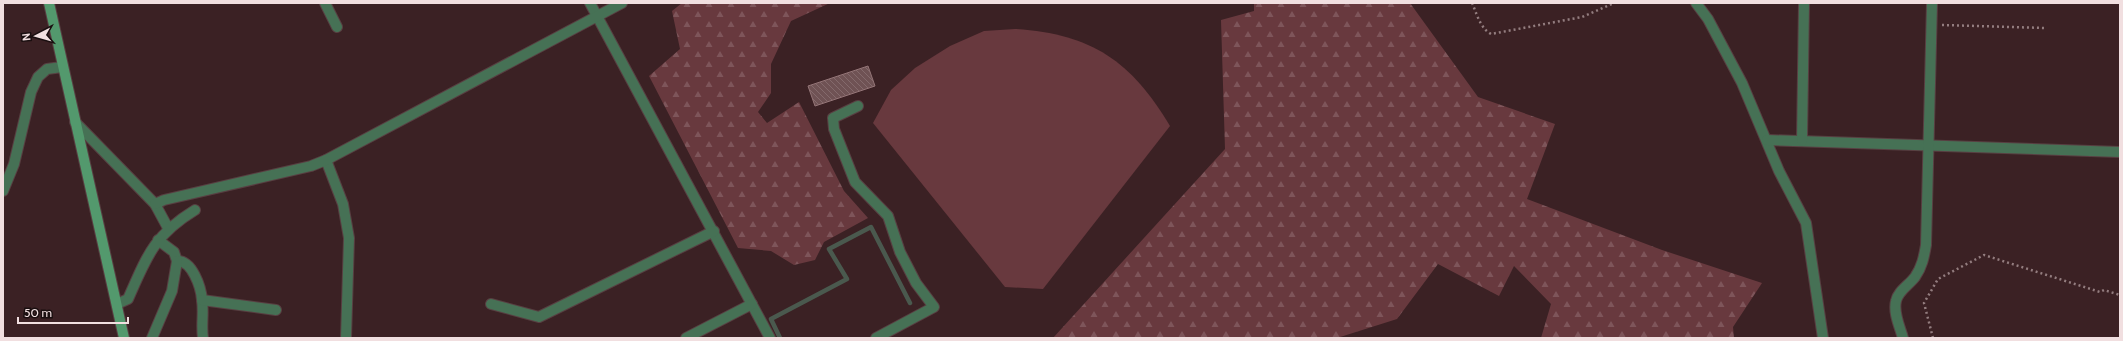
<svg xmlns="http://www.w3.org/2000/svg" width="2123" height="341" viewBox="0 0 2123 341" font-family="Cabin,sans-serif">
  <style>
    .forest { fill: url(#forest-firs) }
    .garden { fill: #68393e }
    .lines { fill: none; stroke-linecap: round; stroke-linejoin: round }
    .stream { stroke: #4a594e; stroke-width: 4.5 }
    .building { fill: url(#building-back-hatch); stroke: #947577 }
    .street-casing { stroke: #583f42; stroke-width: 12 }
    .secondary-casing { stroke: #583f42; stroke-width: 12 }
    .path { stroke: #937d7f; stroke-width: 2.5; stroke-dasharray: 2 3; stroke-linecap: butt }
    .street { stroke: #467155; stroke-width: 10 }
    .secondary { stroke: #53996d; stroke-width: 10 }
  </style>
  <defs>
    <pattern id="forest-firs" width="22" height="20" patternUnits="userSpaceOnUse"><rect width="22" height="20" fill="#68393e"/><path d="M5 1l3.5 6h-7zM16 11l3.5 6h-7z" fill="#7e555a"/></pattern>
    <pattern id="building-back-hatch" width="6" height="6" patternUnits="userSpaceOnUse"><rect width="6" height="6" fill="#6f5254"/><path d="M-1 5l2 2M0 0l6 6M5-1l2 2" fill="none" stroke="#846a6c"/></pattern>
  </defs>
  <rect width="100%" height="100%" fill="#3b2124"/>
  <g class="forest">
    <polygon points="682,3 830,3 791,21 771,64 771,93 758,112 767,123 799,102 844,191 868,218 824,242 815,260 794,265 771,251 738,248 649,76 680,49 672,11"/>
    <polygon points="1254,3 1410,3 1478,97 1555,124 1527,199 1662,250 1762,283 1733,327 1734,338 1541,338 1551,304 1514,266 1499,296 1438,264 1397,319 1337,338 1053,338 1225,149 1221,20 1254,11"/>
  </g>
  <path class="garden" d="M1015,29C1092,34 1131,61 1170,126L1043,289L1005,287L873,123L891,90L915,68L950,46L984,31Z"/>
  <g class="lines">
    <polyline class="stream" points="780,338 771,319 847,279 829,249 871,227 910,303"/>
  </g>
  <polygon class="building" points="868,66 875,86 815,106 808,86"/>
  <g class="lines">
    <defs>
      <g id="street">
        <polyline points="325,3 337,27"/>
        <polyline points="590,3 770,338"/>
        <polyline points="1696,3 1708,19 1742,83 1779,171 1806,223 1823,338"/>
        <polyline points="858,106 833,118 834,129 855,182 888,216 900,252 916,283 934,307 876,338"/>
        <polyline points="75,122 155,204 168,228"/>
        <polyline points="1767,140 2120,152"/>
        <polyline points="1802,141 1804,3"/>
        <polyline points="326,160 343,204 349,238 346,338"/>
        <polyline points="3,191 14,164 31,92 38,77 47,69 62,67"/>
        <polyline points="155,204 164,200 311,166 326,160 622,3"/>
        <path d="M158,240L174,252L177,261C192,260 201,287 202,300C204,313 201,325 203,338"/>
        <polyline points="202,300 276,310"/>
        <path d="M117,304L128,299C147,256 154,235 195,210"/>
        <polyline points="491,304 539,317 714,231"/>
        <polyline points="152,338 172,291 177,261"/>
        <polyline points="686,338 752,304"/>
        <path d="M1903,338C1900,327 1893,313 1896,301C1898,291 1909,285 1915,277C1922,267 1924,257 1926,245L1932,3"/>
      </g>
      <polyline id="secondary" points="49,3 124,338"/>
    </defs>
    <use href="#street" class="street-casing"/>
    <use href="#secondary" class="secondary-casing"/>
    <g class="path">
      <path d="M1472,3C1477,14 1480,28 1491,34L1582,17L1614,3"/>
      <polyline points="1942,25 2045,28"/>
      <polyline points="1933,338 1924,303 1938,279 1984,255 2100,292 2104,290 2120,295"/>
    </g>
    <use href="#street" class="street"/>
    <use href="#secondary" class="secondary"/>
  </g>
  <rect width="2123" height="341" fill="none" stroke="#f1dfe0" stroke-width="8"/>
  <g transform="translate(36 36) rotate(264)" stroke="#1a0f10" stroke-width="3" paint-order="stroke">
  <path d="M0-3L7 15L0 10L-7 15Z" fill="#f1dfe0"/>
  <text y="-6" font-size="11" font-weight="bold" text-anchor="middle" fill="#f1dfe0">N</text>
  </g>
  <path d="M18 317v6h110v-6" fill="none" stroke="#f1dfe0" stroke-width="2"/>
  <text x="24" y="317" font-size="12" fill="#f1dfe0" stroke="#1a0f10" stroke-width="3" paint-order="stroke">50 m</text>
</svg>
